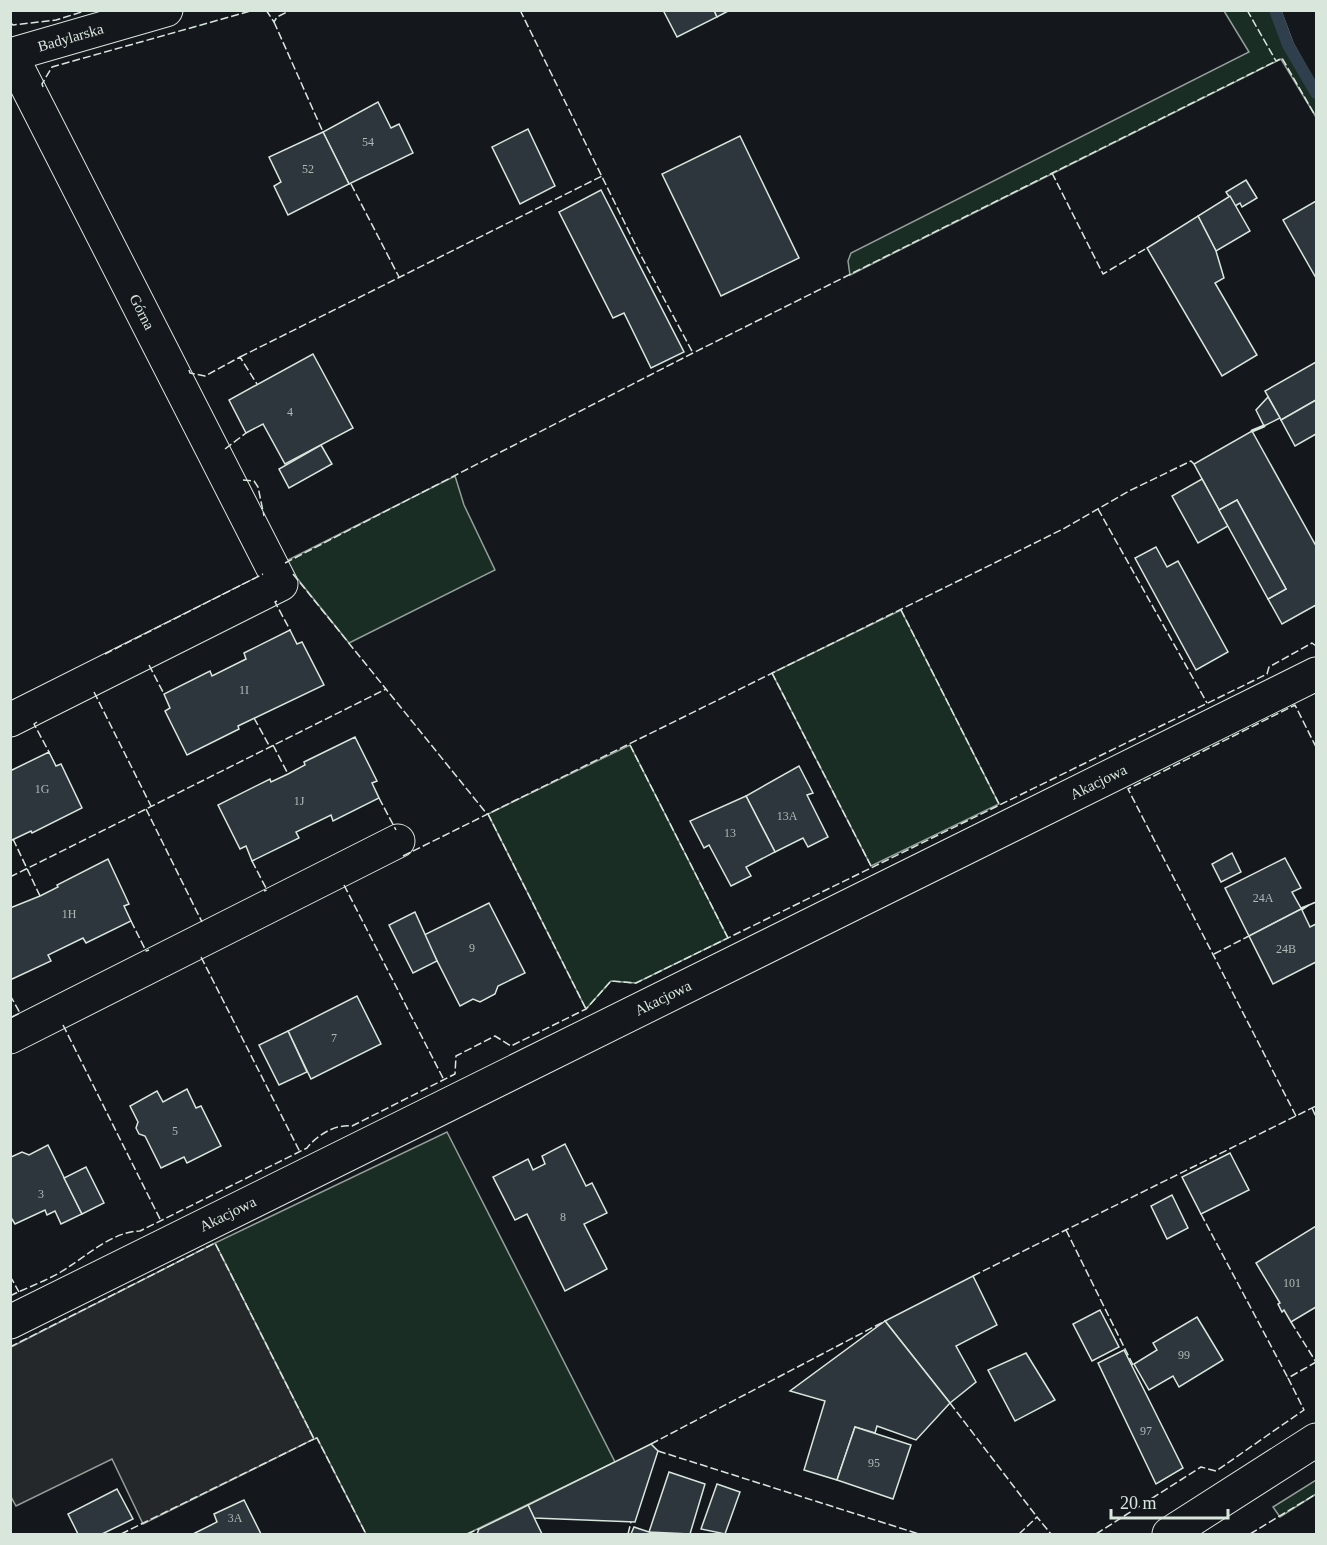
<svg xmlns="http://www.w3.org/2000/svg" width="1327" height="1545" viewBox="0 0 1327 1545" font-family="Georgia,serif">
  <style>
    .green { fill: #1a2d24; stroke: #939e99; stroke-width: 1.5 }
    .parking { fill: #24282b; stroke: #939e99; stroke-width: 1.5 }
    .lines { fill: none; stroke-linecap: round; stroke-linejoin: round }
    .stream { stroke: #2f3f4d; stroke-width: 12 }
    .building { fill: #2c363c; stroke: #d8e6dc; stroke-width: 1.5 }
    .minor-casing { stroke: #d8e6dc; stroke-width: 35 }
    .tertiary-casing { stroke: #d8e6dc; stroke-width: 35 }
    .minor { stroke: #14181c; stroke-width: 33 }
    .tertiary { stroke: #14181c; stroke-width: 33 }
    .fence { stroke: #d8e6dc; stroke-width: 1.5; stroke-dasharray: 8 3; stroke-linecap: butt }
    .wall { stroke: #d8e6dc; stroke-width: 3 }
    .labels { text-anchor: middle; stroke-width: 4.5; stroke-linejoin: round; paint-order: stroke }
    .number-label { font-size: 12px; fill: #adbab4 }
    .street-label { font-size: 15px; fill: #d8e6dc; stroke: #14181c }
  </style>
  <rect width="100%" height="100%" fill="#14181c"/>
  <g class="green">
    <polygon points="1224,11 1281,11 1293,43 1316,84 1316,117 1281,59 850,275 848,261 851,253 1249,52"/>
    <polygon points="455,476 464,505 495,570 349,643 284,562"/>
    <polygon points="901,610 999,804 871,866 772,673"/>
    <polygon points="630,745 728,938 636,983 611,981 586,1009 488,814"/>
    <polygon points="447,1132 615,1462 467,1534 366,1534 317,1438 314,1439 215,1243"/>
    <polygon points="1316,1480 1316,1494 1280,1517 1273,1507"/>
  </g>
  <polygon class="parking" points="215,1243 314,1439 143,1524 112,1459 16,1506 10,1495 11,1347"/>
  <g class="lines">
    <polyline class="stream" points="1275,10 1288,45 1316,93"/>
  </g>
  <g class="building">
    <polygon points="663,10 714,10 717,17 677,37"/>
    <polygon points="714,10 730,10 717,17"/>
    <polygon points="378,102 391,128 399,124 413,153 349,184 323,132"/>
    <polygon points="528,129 555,186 520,204 492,147"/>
    <polygon points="323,132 349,184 288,215 274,186 281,182 269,157"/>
    <polygon points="740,136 799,258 721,296 662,174"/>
    <polygon points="1246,180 1257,198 1242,207 1240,203 1235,206 1226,192"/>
    <polygon points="601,190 684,352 651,368 624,313 613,318 559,212"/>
    <polygon points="1230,196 1250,231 1216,251 1198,216"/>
    <polygon points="1316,201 1316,278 1283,220"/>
    <polygon points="1198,216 1216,251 1224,278 1215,283 1257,355 1222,376 1147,248"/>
    <polygon points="313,354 353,428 285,464 263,424 246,433 229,400"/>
    <polygon points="1316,362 1316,400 1281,420 1265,391"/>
    <polygon points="1268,397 1280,418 1264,426 1256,410"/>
    <polygon points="1316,400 1316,434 1295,446 1281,420"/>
    <polygon points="1252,431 1316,546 1316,605 1282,624 1268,599 1286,589 1237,500 1219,510 1194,464"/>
    <polygon points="321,445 332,464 289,488 279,469"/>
    <polygon points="1202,479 1228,526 1198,543 1172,496"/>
    <polygon points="1237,500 1286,589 1268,599 1219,510"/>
    <polygon points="1156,547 1167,567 1178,561 1228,652 1196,670 1135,558"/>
    <polygon points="290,630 297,644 302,642 324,685 238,726 239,729 187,755 165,711 170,708 164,694 210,671 212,676 246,659 244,653"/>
    <polygon points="355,737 377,781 372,783 379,798 333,821 331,815 296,832 299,838 252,861 246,846 240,849 218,805 270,779 271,782 288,774 305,765 304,762"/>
    <polygon points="49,752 56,766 61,764 82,808 32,833 31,831 10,841 10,771"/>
    <polygon points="799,766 813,793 807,795 828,837 808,847 803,838 775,852 746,796"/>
    <polygon points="746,796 775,852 746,867 751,876 731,886 709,845 704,848 690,821"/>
    <polygon points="1232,853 1241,872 1221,882 1212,864"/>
    <polygon points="1285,858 1301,888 1292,892 1301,908 1309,905 1249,936 1225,888"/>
    <polygon points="108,859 129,904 124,906 131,921 86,943 83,938 48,955 51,961 10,980 10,908 40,896 58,887 57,885"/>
    <polygon points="489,903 525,973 498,986 495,994 480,1002 473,999 460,1006 424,935"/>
    <polygon points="1309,905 1302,910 1310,927 1316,924 1316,962 1273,984 1249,936"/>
    <polygon points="415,912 437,961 413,973 389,925"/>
    <polygon points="357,996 381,1044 311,1079 288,1031"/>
    <polygon points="288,1031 307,1072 279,1085 259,1045"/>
    <polygon points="187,1089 196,1108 201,1106 221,1146 187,1163 184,1157 161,1168 145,1136 139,1134 136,1128 138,1122 130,1106 157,1091 163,1102"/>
    <polygon points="565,1144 586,1186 592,1183 607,1213 584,1224 607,1269 565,1291 527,1214 515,1220 493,1177 528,1159 533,1170 545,1164 542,1156"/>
    <polygon points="48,1145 82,1214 61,1224 55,1211 47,1215 45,1210 15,1224 10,1216 11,1157 22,1152 29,1155"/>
    <polygon points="1230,1153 1249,1190 1201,1214 1182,1177"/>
    <polygon points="86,1167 104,1203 82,1214 64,1178"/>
    <polygon points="1172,1195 1188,1228 1167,1239 1151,1206"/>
    <polygon points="1316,1226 1316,1307 1291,1322 1284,1310 1282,1312 1278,1304 1280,1303 1256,1263"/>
    <polygon points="973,1276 997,1325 956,1346 976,1382 950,1403 885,1321"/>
    <polygon points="1100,1310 1119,1347 1092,1361 1073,1324"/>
    <polygon points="1197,1317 1223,1360 1179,1387 1173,1376 1149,1390 1134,1364 1157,1350 1153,1343"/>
    <polygon points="885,1321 950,1403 916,1440 877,1426 875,1433 855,1427 837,1480 804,1470 825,1401 790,1391"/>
    <polygon points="1124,1350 1183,1468 1156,1484 1098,1363"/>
    <polygon points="1026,1353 1055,1400 1015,1421 988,1370"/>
    <polygon points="855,1427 911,1445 893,1499 837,1480"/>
    <polygon points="651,1444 658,1451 635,1522 534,1518 528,1505"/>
    <polygon points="669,1472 705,1484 690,1534 649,1532"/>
    <polygon points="717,1484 740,1492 725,1534 701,1529"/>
    <polygon points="117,1489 133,1519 102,1534 78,1534 68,1514"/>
    <polygon points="244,1500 261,1534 193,1534 217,1522 214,1514"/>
    <polygon points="528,1505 542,1534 477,1534 479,1529"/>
    <polygon points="634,1527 649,1532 656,1534 631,1534"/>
  </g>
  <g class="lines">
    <defs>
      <g id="minor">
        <path id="s1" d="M10,55L166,10"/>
        <polyline points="10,720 281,584 11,55"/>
        <polyline points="10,1037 398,841"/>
        <path id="s2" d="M10,1322L1316,674"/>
      </g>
      <polyline id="tertiary" points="1169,1534 1316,1440"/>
    </defs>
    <use href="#minor" class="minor-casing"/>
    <use href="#tertiary" class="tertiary-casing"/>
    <use href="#minor" class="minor"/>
    <use href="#tertiary" class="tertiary"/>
    <g class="fence">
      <polyline points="266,10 274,22 277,17 291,10"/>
      <polyline points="520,10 639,252 693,353"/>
      <polyline points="1247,10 1276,61 1282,58 1316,117"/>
      <polyline points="10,22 13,25 56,20 88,10"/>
      <polyline points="274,22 323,132"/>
      <polyline points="43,87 42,84 52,67 254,10"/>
      <polyline points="1052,173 1103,274 1147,248"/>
      <polyline points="351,184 399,277"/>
      <polyline points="240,357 602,176"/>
      <polyline points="189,370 190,373 205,376 240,357 257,384"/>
      <polyline points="225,449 246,433"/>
      <polyline points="243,480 254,481 258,487 264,516"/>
      <polyline points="1098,509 1207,703"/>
      <polyline points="285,563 693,353 1276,61"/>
      <polyline points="293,574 487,814"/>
      <polyline points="277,601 275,602 290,630"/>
      <polyline points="901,610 999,804"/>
      <polyline points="105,654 263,574"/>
      <polyline points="149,665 164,694"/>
      <polyline points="772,673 871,866"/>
      <polyline points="94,692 151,806"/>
      <polyline points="254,718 270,747"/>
      <polyline points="37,722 34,724 49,752"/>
      <polyline points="273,745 288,774"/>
      <polyline points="630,745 728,938"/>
      <polyline points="379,798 396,830"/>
      <polyline points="146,809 202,922"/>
      <polyline points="488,814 586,1009"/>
      <polyline points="13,839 40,896"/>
      <polyline points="403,856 1063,529 1129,491 1191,461 1194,464"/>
      <polyline points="252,861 267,890 264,891"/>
      <polyline points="10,877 386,689"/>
      <polyline points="344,885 444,1080"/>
      <polyline points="1309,905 1316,902"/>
      <polyline points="131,921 146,951 149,950"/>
      <polyline points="1214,954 1249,936"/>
      <polyline points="201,957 300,1152"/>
      <polyline points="10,995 20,1013 10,1018"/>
      <polyline points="63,1025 161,1221"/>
      <polyline points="1312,1108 1316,1117"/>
      <polyline points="1296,1116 1128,789 1295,705 1316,747"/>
      <polyline points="1201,1214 1288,1378"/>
      <polyline points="1066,1230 1133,1365"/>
      <polyline points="10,1276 19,1292"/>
      <polyline points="973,1276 1316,1106"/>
      <path d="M10,1296C30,1286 52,1279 70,1266C90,1253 115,1231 140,1231L307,1148C317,1135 335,1124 352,1126L455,1074L456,1056L495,1036L511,1046L586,1009L611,981L636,983L1267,674L1269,667L1312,643L1316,646"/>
      <polyline points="1291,1322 1316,1362"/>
      <polyline points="10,1347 215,1243 314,1439 317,1438 366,1534"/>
      <polyline points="950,1403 1037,1517"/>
      <polyline points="651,1444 885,1321"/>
      <polyline points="658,1451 919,1534"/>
      <polyline points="10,1533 12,1534"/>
      <polyline points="121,1534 314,1439"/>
      <polyline points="467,1534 479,1529"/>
      <polyline points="628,1534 631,1522"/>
      <polyline points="1019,1534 1037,1517 1051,1534"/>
      <polyline points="1096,1534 1201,1467 1216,1471 1304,1410 1288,1378 1316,1362"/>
      <polyline points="1250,1534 1316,1494"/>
    </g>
    <polyline class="wall" points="1252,431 1264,426"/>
  </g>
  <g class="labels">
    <g class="number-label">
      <text x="368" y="146">54</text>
      <text x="308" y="173">52</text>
      <text x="290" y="416">4</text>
      <text x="244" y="694">1I</text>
      <text x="42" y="793">1G</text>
      <text x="299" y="805">1J</text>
      <text x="787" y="820">13A</text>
      <text x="730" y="837">13</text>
      <text x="1263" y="902">24A</text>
      <text x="69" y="918">1H</text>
      <text x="472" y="952">9</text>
      <text x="1286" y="953">24B</text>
      <text x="334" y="1042">7</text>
      <text x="175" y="1135">5</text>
      <text x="41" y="1198">3</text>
      <text x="563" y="1221">8</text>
      <text x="1292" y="1287">101</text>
      <text x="1184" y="1359">99</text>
      <text x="1146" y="1435">97</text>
      <text x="874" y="1467">95</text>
      <text x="235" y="1522">3A</text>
    </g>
    <g class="street-label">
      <text dy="5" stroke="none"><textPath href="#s1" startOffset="63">Badylarska</textPath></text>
      <text transform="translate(142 312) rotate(63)" y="5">Górna</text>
      <text dy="5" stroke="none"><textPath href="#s2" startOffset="1215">Akacjowa</textPath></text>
      <text dy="5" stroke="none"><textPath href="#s2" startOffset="729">Akacjowa</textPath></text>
      <text dy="5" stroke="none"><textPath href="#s2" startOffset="243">Akacjowa</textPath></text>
    </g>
  </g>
  <rect width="1327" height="1545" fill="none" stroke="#d8e6dc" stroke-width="24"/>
  <path d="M1111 1509v9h117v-9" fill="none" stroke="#d8e6dc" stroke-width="3"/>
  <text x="1120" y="1509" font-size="18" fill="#d8e6dc" stroke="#14181c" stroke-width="4.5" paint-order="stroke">20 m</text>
</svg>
